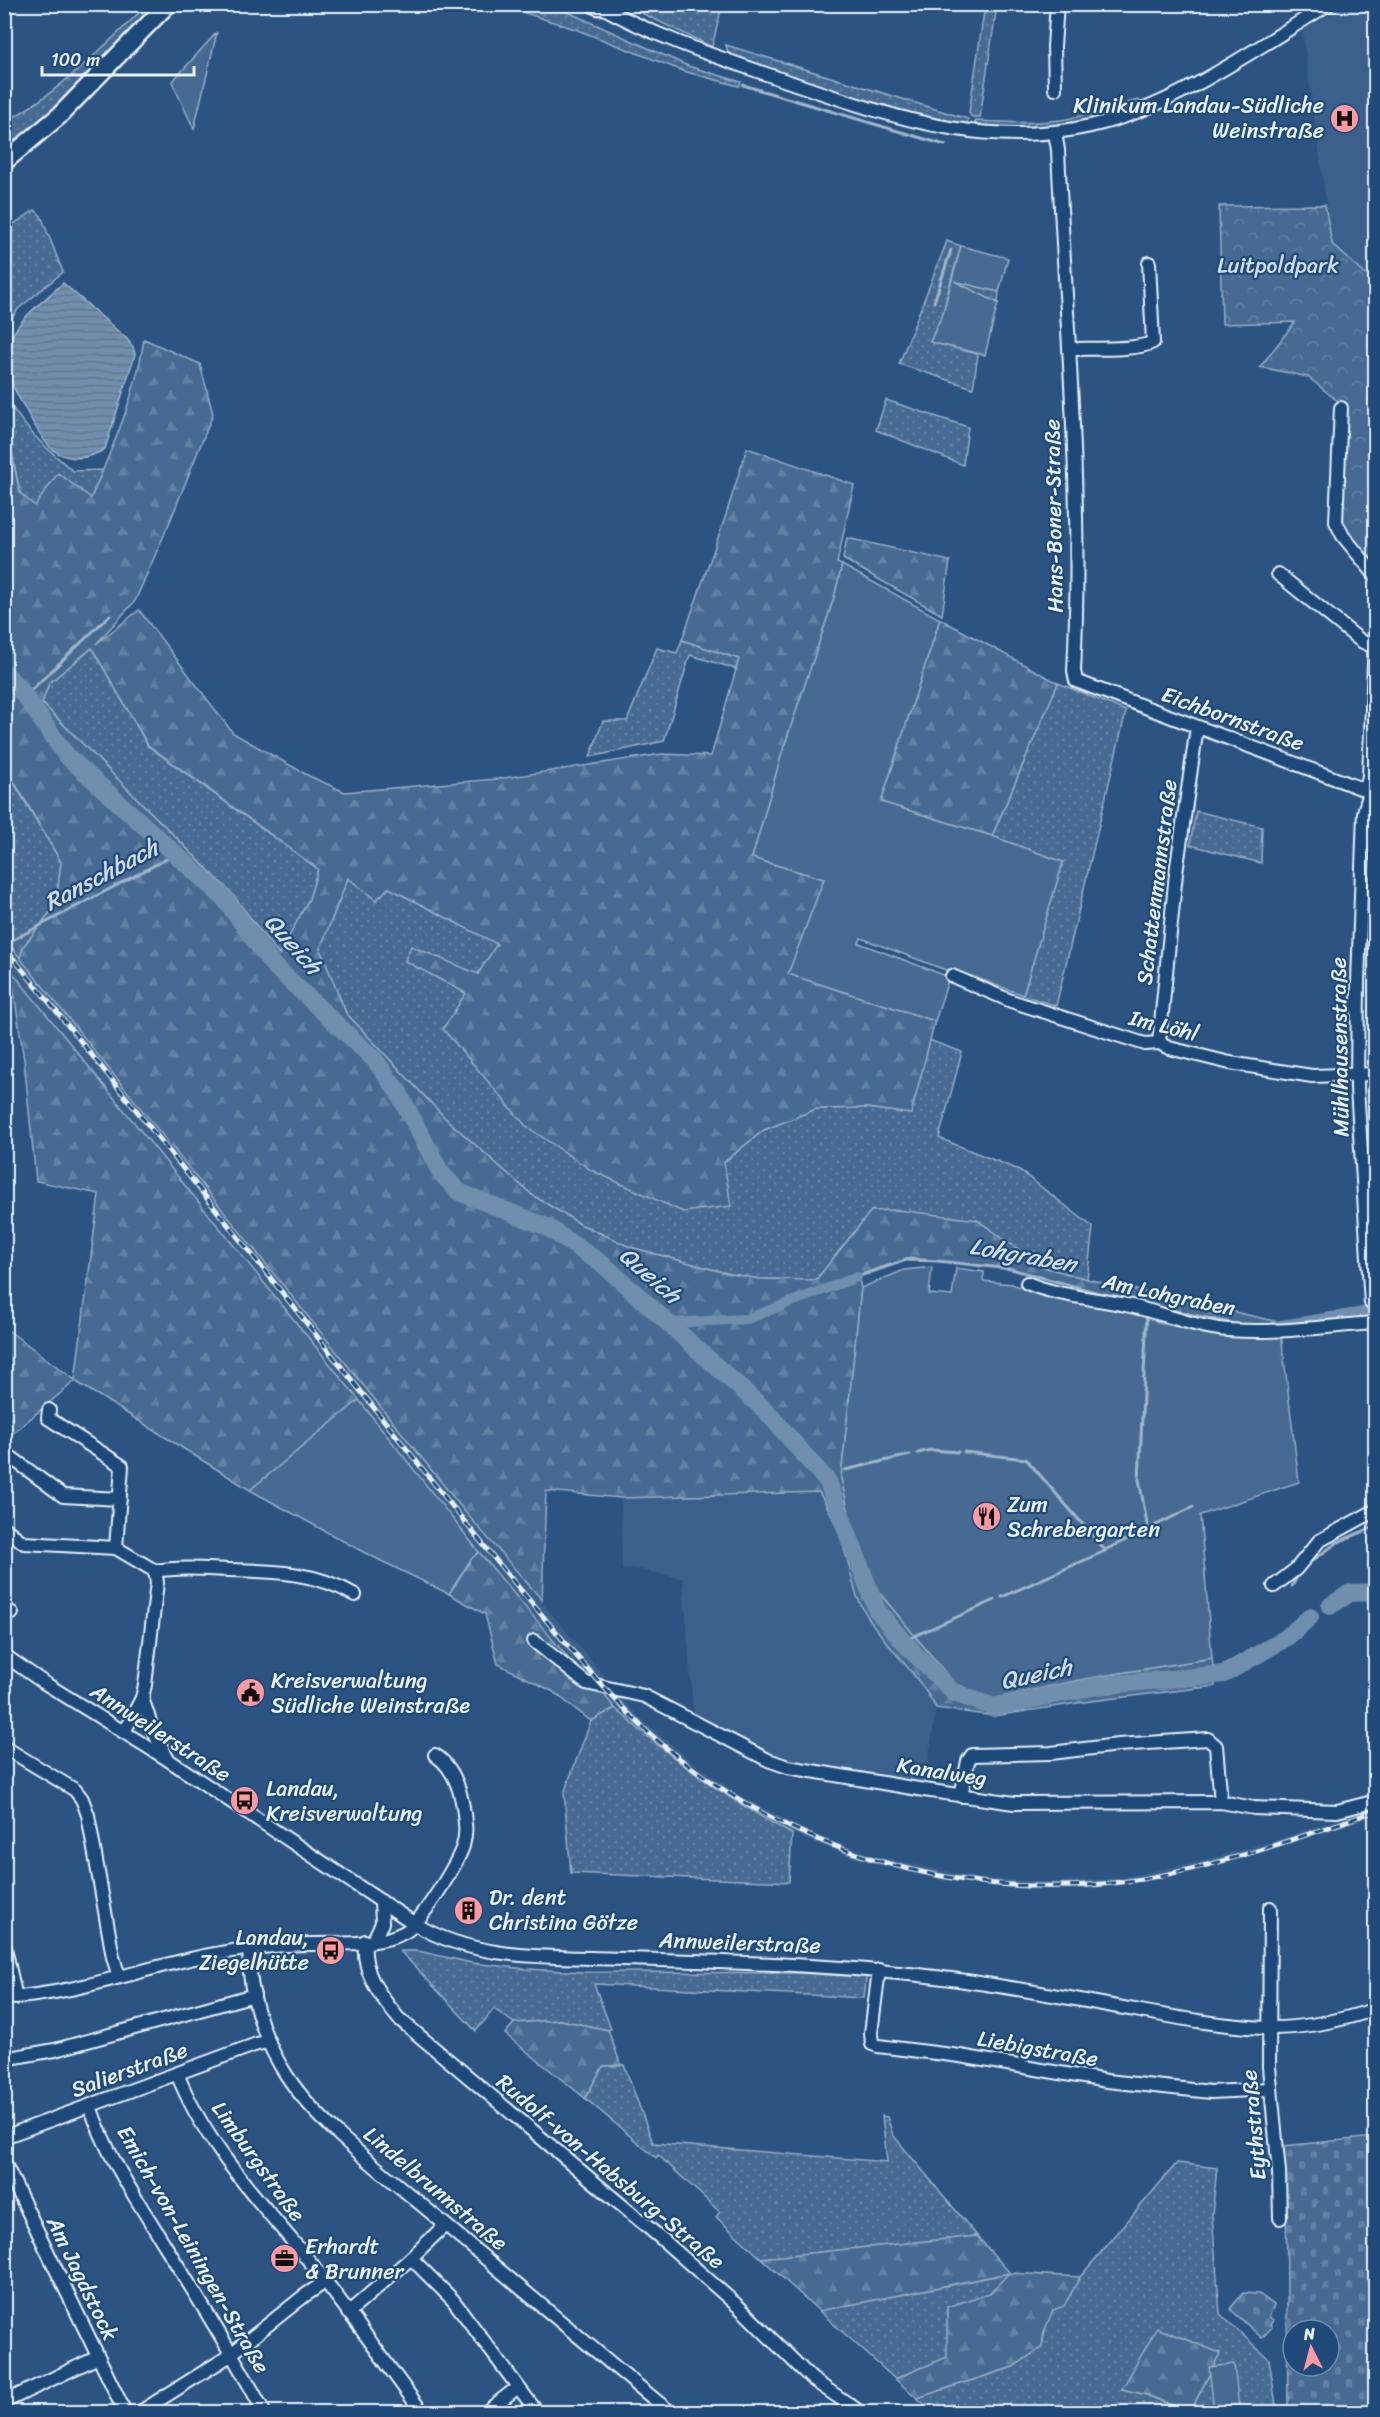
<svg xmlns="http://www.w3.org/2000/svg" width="1380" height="2417" viewBox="0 0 1380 2417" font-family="Sriracha,sans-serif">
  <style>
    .built { fill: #3a608b }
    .grass { fill: url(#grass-dots); stroke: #98aec6; stroke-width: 1.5 }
    .forest { fill: url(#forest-firs); stroke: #98aec6; stroke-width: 1.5; fill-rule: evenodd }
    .cemetery { fill: url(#cemetery-stones); stroke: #98aec6; stroke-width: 1.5; fill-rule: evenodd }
    .park { fill: url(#park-crowns); stroke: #98aec6; stroke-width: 1.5 }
    .garden { fill: #476b93; stroke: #98aec6; stroke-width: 1.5 }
    .water { fill: url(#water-rules); stroke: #a0b6cb; stroke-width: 1.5 }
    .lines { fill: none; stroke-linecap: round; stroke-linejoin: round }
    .stream { stroke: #a0b6cb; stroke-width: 3 }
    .canal { stroke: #708ead; stroke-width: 10 }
    .river { stroke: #708ead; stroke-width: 18 }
    .minor-casing { stroke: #e8f1f8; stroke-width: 16 }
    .highway-casing { stroke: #e8f1f8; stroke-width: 21 }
    .minor { stroke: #1f4a7a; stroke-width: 12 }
    .highway { stroke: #1f4a7a; stroke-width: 16 }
    .rail-casing { stroke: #e8f1f8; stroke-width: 5 }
    .rail { stroke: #1f4a7a; stroke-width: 3; stroke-dasharray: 9; stroke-linecap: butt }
    .labels { text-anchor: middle; stroke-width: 4.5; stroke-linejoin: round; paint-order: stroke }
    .poi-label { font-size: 22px; fill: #e8f1f8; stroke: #1f4a7a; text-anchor: start }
    .park-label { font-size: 22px; fill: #d0dde9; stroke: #1f4a7a }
    .street-label { font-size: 22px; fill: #e8f1f8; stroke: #1f4a7a }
    .water-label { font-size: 24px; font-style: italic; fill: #d0dde9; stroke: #1f4a7a }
  </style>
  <defs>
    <pattern id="grass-dots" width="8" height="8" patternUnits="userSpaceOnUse" patternTransform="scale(1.5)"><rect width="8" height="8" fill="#476b93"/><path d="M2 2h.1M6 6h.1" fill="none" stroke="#6281a3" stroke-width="1.8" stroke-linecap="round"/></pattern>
    <pattern id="forest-firs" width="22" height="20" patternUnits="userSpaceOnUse" patternTransform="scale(1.5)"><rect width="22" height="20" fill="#476b93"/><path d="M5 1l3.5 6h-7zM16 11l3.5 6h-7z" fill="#6281a3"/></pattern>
    <pattern id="cemetery-stones" width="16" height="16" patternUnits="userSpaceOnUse" patternTransform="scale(1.5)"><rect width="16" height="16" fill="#476b93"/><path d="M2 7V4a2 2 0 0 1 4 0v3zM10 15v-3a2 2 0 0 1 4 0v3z" fill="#6281a3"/></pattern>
    <pattern id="park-crowns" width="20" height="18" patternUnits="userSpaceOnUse" patternTransform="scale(1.5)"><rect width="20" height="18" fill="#476b93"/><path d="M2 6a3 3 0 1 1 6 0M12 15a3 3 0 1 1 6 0" fill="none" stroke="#6281a3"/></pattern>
    <pattern id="water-rules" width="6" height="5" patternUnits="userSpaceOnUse" patternTransform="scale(1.5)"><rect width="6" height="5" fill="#708ead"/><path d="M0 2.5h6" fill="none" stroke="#61768a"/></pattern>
  </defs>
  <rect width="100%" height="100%" fill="#2b5482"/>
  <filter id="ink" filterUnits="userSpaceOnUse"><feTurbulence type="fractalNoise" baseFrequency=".0167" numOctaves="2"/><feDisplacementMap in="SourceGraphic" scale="12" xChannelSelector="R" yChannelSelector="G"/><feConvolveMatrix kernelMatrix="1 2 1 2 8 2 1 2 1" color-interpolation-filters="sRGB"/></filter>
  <g filter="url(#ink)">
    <g class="built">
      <polygon points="1347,5 1375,5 1375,283 1332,244 1302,30"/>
      <polygon points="4,938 466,1513 607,1679 592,1680 528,1611 479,1552 359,1400 11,971 5,962"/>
      <polygon points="819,1492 830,1509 845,1551 858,1598 878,1632 926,1689 936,1708 924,1790 801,1769 694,1723 683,1579 633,1568 622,1570 621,1498"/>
      <polygon points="602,1692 619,1695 640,1718 694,1763 742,1797 792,1823 818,1836 875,1856 977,1878 1049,1882 1119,1878 1202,1861 1280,1839 1375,1807 1375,1816 1207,1869 1119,1886 1076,1890 1030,1890 940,1880 848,1856 792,1834 758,1816 687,1770 651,1741"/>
    </g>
    <g class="grass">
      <path d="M147,5H164L70,96L11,144L5,136L4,122C53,98 108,43 147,5Z"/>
      <polygon points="500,5 544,5 561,9 688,66 741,82 739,86 683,71 575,29"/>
      <polygon points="625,5 720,5 722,6 712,47"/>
      <polygon points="985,5 997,5 980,117 972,117 969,113"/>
      <polygon points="726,45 968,119 967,127 922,118 729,56"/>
      <path d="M1138,100L1144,104L1099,119L1052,128H975V121C1003,122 1032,124 1060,120C1087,116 1112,106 1138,100Z"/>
      <polygon points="35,210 41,216 63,272 18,309 5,329 5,230"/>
      <polygon points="947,241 961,246 951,280 999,292 998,303 951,280 943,313 930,342 978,354 973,388 899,364"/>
      <path d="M4,391C17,423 47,449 73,471L103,470L91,498L35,507L20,493L5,419Z"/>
      <polygon points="886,400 968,427 963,465 876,430"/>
      <polygon points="682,640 739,659 736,669 690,655 664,741 590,757 603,721 627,721 657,648 677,653"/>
      <polygon points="92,648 148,746 318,869 309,899 279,956 232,894 42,703 49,683"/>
      <polygon points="1058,683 1126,711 1056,1006 1023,995 1063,862 992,836"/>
      <polygon points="4,766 61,862 56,905 23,947 20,958 5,938"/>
      <polygon points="1196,811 1262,827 1261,863 1190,845"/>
      <polygon points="348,878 376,900 388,887 498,944 478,975 412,947 405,961 466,993 724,1162 764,1130 816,1109 867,1108 911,1114 929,1040 962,1052 939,1138 1019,1170 1093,1227 1087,1279 1043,1267 977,1220 871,1211 816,1280 759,1279 726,1273 630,1247 580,1224 532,1195 446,1119 346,1013 320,949"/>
      <path d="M615,1708C673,1761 723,1796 792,1834L789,1882L571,1873L564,1793L591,1721Z"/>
      <polygon points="400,1951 418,1951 472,1963 526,1969 585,1972 798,1973 866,1977 866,1980 864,1998 594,1984 611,2029 608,2030 560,2020 514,2023 494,2009 476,2031"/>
      <polygon points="624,2065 653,2143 887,2162 882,2116 887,2117 893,2135 977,2236 761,2258 716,2217 720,2212 658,2155 656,2158 585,2098 603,2066"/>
      <path d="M1177,2163L1217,2168L1212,2215L1220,2314L1269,2359L1277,2412H1190L1220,2353L1122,2389L1147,2395L1186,2412H934L917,2398L1013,2367L1042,2347C1044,2335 1046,2320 1053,2310C1061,2297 1073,2293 1080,2277Z"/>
      <polygon points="1010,2273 990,2293 947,2307 948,2357 895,2379 819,2311"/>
    </g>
    <g class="forest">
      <path d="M144,339L200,364L213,414L171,519L135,601L96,644L139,610L233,733L309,776L345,792L497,779L662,754L711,756L739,659L682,640L725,518L747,448L854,485L837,563L842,565L834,598L782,753L752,858L824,879L789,974L935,1021L911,1114L867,1108L816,1109L764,1130L724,1162L731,1206L683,1212L591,1170L526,1126L443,1029L466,993L405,961L411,946L478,974L497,944L389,888L376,900L348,878L320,949L346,1013L446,1119L532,1195L580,1224L630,1247L726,1273L759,1279L816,1280L871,1211L898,1210L977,1220L1043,1267L1087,1279L1279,1322V1326L1244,1325L1200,1316L1090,1291L1007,1268L910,1258L858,1275L861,1288L841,1478L856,1545L868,1579L954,1683L991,1699L1084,1679L1212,1658L1215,1686L1091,1701L994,1716L936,1708C915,1668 877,1640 858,1599C853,1587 851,1572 847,1559C841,1536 832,1513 819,1492L621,1498L546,1491L542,1600L466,1513L20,958L23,947L56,905L61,862L5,766L4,419L20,493L35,506L58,473L91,498C113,446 136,395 144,339ZM92,648L148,745L318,869L309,899L279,955L232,894L42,703L49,683Z"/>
      <polygon points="847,538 950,561 942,615 843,559"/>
      <polygon points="940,619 1058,683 992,836 881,802"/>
      <polygon points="4,962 359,1400 250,1490 75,1381 5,1440 5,1328 75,1380 99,1194 36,1181 24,1060 11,972 5,974"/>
      <polygon points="479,1552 591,1685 602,1692 615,1708 591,1721 552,1691 498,1664 485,1614 449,1594 471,1559"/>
      <polygon points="560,2020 608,2030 621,2065 603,2066 585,2098 505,2034 514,2023"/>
      <polygon points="977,2236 1010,2273 1080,2277 1064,2306 1053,2310 1044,2332 1042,2347 1013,2367 917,2398 895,2379 947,2357 947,2307 990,2293 1009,2273 819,2311 761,2258"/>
      <polygon points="1157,2328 1220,2353 1190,2412 1147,2395 1122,2389"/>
    </g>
    <g class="cemetery">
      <path d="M1375,2137V2412H1288L1286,2179L1283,2146ZM1293,2330H1329V2366H1293Z"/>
      <polygon points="1243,2293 1259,2294 1274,2305 1269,2317 1273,2320 1270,2325 1272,2327 1262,2338 1230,2309"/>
    </g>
    <polygon class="park" points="1325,205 1332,244 1375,283 1375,568 1341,530 1345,407 1308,377 1260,367 1295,322 1222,324 1219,206"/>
    <g class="garden">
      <polygon points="217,32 194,129 172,82"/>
      <polygon points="961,246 1008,258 999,292 954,281 998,303 985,355 930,342 943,313"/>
      <polygon points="842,565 940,619 881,802 992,836 1063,862 1023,995 952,969 951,972 861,938 859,943 949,977 935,1021 788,974 824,879 752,858 782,753 834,598"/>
      <polygon points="932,1267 929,1294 952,1296 956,1268 984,1272 983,1281 1012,1284 1027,1290 1028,1286 1145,1312 1159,1323 1189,1329 1281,1334 1299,1482 1200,1515 1212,1658 1084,1679 991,1699 954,1683 868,1579 856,1545 841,1478 861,1288 904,1270"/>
      <polygon points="359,1400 479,1552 471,1559 449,1594 365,1553 250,1490"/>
      <polygon points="1234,2364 1239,2408 1214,2411 1209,2367"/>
    </g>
    <path class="water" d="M63,283L127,339L133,347L135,354L105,449C89,459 69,462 53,450C42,442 5,376 4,362C4,356 7,345 10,340C20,317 45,300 63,283Z"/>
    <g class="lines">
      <g class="stream">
        <polyline points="743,85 945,145"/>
        <polyline points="934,302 951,250"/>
        <polyline points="25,696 110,615"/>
        <polyline points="9,942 176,854"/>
        <polyline points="857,1277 906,1260 937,1261 1011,1269 1106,1295"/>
        <polyline points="1162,1308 1232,1324"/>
        <polyline points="1147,1312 1139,1479 1148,1529"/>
        <polyline points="964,1452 1026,1459 1105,1550 1193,1507"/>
        <polyline points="918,1453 931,1450 958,1452"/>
        <polyline points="845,1470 910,1455"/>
        <polyline points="1309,1563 1338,1542 1376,1526"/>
        <polyline points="1292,1586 1300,1572"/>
        <polyline points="1002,1597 1105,1551"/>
        <polyline points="903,1641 995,1600"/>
      </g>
      <g class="canal">
        <polyline points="669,1323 747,1319 857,1277"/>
        <polyline points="1275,1326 1376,1310"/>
      </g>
      <g class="river">
        <polyline points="4,672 25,696 66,755 224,898 272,964 375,1060 398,1092 441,1173 459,1192 547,1227 605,1266 766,1411 828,1482 877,1610 906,1645 954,1693 994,1707 1097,1686 1224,1674 1286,1638 1310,1617"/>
        <polyline points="1330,1606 1350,1593 1376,1592"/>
      </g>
      <defs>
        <g id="minor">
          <path d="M597,4C651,35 711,55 769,75C884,114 992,157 1113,120C1187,98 1263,44 1329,4"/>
          <polyline points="1055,89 1054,46 1057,4"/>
          <path d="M1055,133L1058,150C1066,323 1083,497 1074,671L1076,681L1376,794"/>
          <path d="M1069,349C1088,348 1138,351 1153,342L1149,263"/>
          <polyline points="1341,408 1336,522 1343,536 1376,576"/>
          <polyline points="1278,574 1361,641 1374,647"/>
          <polyline points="1366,790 1369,776 1376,619"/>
          <polyline points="1370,792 1364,812 1358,981 1357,1088 1371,1303"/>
          <polyline points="952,976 1011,1001 1145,1044 1159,1043 1169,1048 1230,1063 1312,1076 1376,1074"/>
          <polyline points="1159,1043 1176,873 1197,727"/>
          <path d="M1027,1283C1058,1296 1092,1298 1126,1305C1161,1312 1192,1327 1228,1330C1277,1334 1327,1326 1376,1323"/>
          <polyline points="49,1410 48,1418 122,1466 116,1548"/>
          <polyline points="12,1458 63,1496 120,1499"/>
          <polyline points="4,1528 24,1543 116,1548 155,1571"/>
          <polyline points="1274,1586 1296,1569 1319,1541 1376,1510"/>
          <polyline points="4,1608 12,1613"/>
          <polyline points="534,1641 586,1683 644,1696 768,1760 788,1767 924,1790 1014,1803 1221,1802 1254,1808 1337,1811 1376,1801"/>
          <path d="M4,1655L43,1682L167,1759L415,1924C468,1956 530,1957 591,1958C711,1962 831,1963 951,1979C1013,1987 1074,1999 1135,2010C1178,2018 1221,2026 1265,2028C1303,2029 1340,2021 1376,2009"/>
          <polyline points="142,1698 153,1730 167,1758"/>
          <path d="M124,1732L142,1698L145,1685L157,1582L155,1571C180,1567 204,1569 229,1570C274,1571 316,1572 355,1595"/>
          <polyline points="4,1747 75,1790 82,1799 88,1815 113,1957 119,1977"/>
          <polyline points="961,1796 968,1761 972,1755 1051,1753 1118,1745 1208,1739 1216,1746 1221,1802"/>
          <polyline points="1270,1908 1269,2067 1279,2172 1280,2218"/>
          <path d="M365,1941C362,1973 379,1994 398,2018L662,2239L739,2307L812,2379L860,2412"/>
          <polyline points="373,1941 382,1923 381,1901"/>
          <polyline points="4,1943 16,1998"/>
          <path d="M250,1947C246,1988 264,2042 287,2076C318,2124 384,2173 429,2211C509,2278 589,2346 670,2412"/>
          <polyline points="879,1970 871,2033 872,2044 878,2046 960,2056 1107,2081 1211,2092 1271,2089"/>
          <path d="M4,1998C67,1995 126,1974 186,1960C228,1950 269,1945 312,1944C341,1943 379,1946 405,1932C421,1923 457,1864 463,1846C465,1839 466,1831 465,1823C463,1799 457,1769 435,1755"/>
          <polyline points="4,2059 55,2050 254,1995"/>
          <path d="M177,2073C207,2151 268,2209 319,2273C354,2318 388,2366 422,2412"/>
          <path d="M90,2106C107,2157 138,2201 166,2247C200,2301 234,2356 264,2412"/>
          <polyline points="4,2137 257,2044 269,2042"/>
          <polyline points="4,2162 125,2412"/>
          <polyline points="411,2258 453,2300 537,2412"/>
          <polyline points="348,2313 411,2258 445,2225"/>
          <polyline points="4,2402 98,2357"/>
          <polyline points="140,2412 226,2358 304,2296 325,2282"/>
          <polyline points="486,2412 518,2387"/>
        </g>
        <g id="highway">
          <polyline points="595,4 599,6"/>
          <polyline points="4,162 59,116 168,4"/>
        </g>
      </defs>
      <use href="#minor" class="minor-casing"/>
      <use href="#highway" class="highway-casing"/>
      <use href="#minor" class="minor"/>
      <use href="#highway" class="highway"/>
      <defs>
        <path id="rail" d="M4,947C141,1114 275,1284 410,1453C458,1514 507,1575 558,1634C587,1668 616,1703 649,1733C782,1852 967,1907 1142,1879C1222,1866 1299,1837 1376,1811"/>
      </defs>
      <use href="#rail" class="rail-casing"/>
      <use href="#rail" class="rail"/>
    </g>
  </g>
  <defs>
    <symbol id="hospital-disc" viewBox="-11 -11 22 22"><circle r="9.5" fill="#ff9aa2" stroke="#1f4a7a"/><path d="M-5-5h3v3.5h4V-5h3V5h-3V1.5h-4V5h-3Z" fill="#111"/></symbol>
    <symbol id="restaurant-disc" viewBox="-11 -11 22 22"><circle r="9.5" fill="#ff9aa2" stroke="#1f4a7a"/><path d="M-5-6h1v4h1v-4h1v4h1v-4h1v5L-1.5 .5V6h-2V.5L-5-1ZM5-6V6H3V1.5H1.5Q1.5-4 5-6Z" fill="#111"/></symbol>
    <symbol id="civic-disc" viewBox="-11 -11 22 22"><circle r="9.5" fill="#ff9aa2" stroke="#1f4a7a"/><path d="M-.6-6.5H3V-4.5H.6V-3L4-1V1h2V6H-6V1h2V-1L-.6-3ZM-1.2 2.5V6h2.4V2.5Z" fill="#111"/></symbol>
    <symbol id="bus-disc" viewBox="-11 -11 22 22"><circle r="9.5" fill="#ff9aa2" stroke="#1f4a7a"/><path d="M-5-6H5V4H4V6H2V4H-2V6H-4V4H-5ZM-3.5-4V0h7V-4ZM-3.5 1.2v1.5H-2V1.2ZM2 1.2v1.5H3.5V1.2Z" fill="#111"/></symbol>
    <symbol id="building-disc" viewBox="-11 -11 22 22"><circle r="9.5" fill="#ff9aa2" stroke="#1f4a7a"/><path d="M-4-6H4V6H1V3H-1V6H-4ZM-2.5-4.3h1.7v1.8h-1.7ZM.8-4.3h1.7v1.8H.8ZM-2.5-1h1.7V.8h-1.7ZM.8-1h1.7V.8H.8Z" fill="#111"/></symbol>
    <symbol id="office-disc" viewBox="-11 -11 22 22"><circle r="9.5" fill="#ff9aa2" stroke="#1f4a7a"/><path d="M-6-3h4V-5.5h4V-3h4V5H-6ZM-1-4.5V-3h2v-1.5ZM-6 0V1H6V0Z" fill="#111"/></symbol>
  </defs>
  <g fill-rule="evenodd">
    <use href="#hospital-disc" x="1328" y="102" width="33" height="33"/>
    <use href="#restaurant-disc" x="970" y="1500" width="33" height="33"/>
    <use href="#civic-disc" x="234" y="1676" width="33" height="33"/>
    <use href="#bus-disc" x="228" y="1784" width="33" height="33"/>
    <use href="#building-disc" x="452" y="1894" width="33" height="33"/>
    <use href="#bus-disc" x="314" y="1934" width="33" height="33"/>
    <use href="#office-disc" x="268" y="2242" width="33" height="33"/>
  </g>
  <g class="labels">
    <g class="poi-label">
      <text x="1324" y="113" text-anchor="end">Klinikum Landau-Südliche<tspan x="1324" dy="25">Weinstraße</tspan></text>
      <text x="1007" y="1512">Zum<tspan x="1007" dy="25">Schrebergarten</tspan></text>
      <text x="271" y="1688">Kreisverwaltung<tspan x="271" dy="25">Südliche Weinstraße</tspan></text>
      <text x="266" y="1796">Landau,<tspan x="266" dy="25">Kreisverwaltung</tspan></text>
      <text x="489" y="1905">Dr. dent<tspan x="489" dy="25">Christina Götze</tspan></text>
      <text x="309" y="1945" text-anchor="end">Landau,<tspan x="309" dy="25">Ziegelhütte</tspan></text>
      <text x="305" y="2254">Erhardt<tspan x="305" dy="25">&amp; Brunner</tspan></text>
    </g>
    <g class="park-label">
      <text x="1278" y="273">Luitpoldpark</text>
    </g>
    <g class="street-label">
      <text transform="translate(1053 516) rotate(-91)" y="8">Hans-Boner-Straße</text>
      <text transform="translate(1233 718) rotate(20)" y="8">Eichbornstraße</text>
      <text transform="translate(1156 882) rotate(-83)" y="8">Schattenmannstraße</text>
      <text transform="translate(1164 1025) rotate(14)" y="8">Im Löhl</text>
      <text transform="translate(1339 1047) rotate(-91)" y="8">Mühlhausenstraße</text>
      <text transform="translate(1169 1294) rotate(12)" y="8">Am Lohgraben</text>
      <text transform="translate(161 1732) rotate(33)" y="8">Annweilerstraße</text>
      <text transform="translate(942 1771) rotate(9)" y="8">Kanalweg</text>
      <text transform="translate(740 1942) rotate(2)" y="8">Annweilerstraße</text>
      <text transform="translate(1038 2048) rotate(10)" y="8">Liebigstraße</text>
      <text transform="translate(129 2069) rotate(-20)" y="8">Salierstraße</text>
      <text transform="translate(1253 2125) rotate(-95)" y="8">Eythstraße</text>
      <text transform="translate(259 2161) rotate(54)" y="8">Limburgstraße</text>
      <text transform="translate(611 2171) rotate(40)" y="8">Rudolf-von-Habsburg-Straße</text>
      <text transform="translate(436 2188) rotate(40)" y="8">Lindelbrunnstraße</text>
      <text transform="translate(194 2249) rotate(60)" y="8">Emich-von-Leiningen-Straße</text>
      <text transform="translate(83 2278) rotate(64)" y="8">Am Jagdstock</text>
    </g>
    <g class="water-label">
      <text transform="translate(101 875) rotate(-28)" y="8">Ranschbach</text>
      <text transform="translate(293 944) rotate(48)" y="8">Queich</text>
      <text transform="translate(1023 1255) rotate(10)" y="8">Lohgraben</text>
      <text transform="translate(650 1275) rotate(41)" y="8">Queich</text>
      <text transform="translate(1036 1674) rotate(-12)" y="8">Queich</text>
    </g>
  </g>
  <rect width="1380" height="2417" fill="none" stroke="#1f4a7a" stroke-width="24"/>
  <rect x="12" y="12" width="1356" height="2393" fill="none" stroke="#e8f1f8" stroke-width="2" filter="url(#ink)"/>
  <g transform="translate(1311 2348) rotate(354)"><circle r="28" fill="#1f4a7a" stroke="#6f8dac" stroke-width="1.5"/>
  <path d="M0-4.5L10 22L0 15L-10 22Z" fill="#ff9aa2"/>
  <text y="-9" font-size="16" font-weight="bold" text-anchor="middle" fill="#e8f1f8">N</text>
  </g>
  <path d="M42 66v9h152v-9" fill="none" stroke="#e8f1f8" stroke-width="3"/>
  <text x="51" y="66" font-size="18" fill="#e8f1f8" stroke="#1f4a7a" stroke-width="4.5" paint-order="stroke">100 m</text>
</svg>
